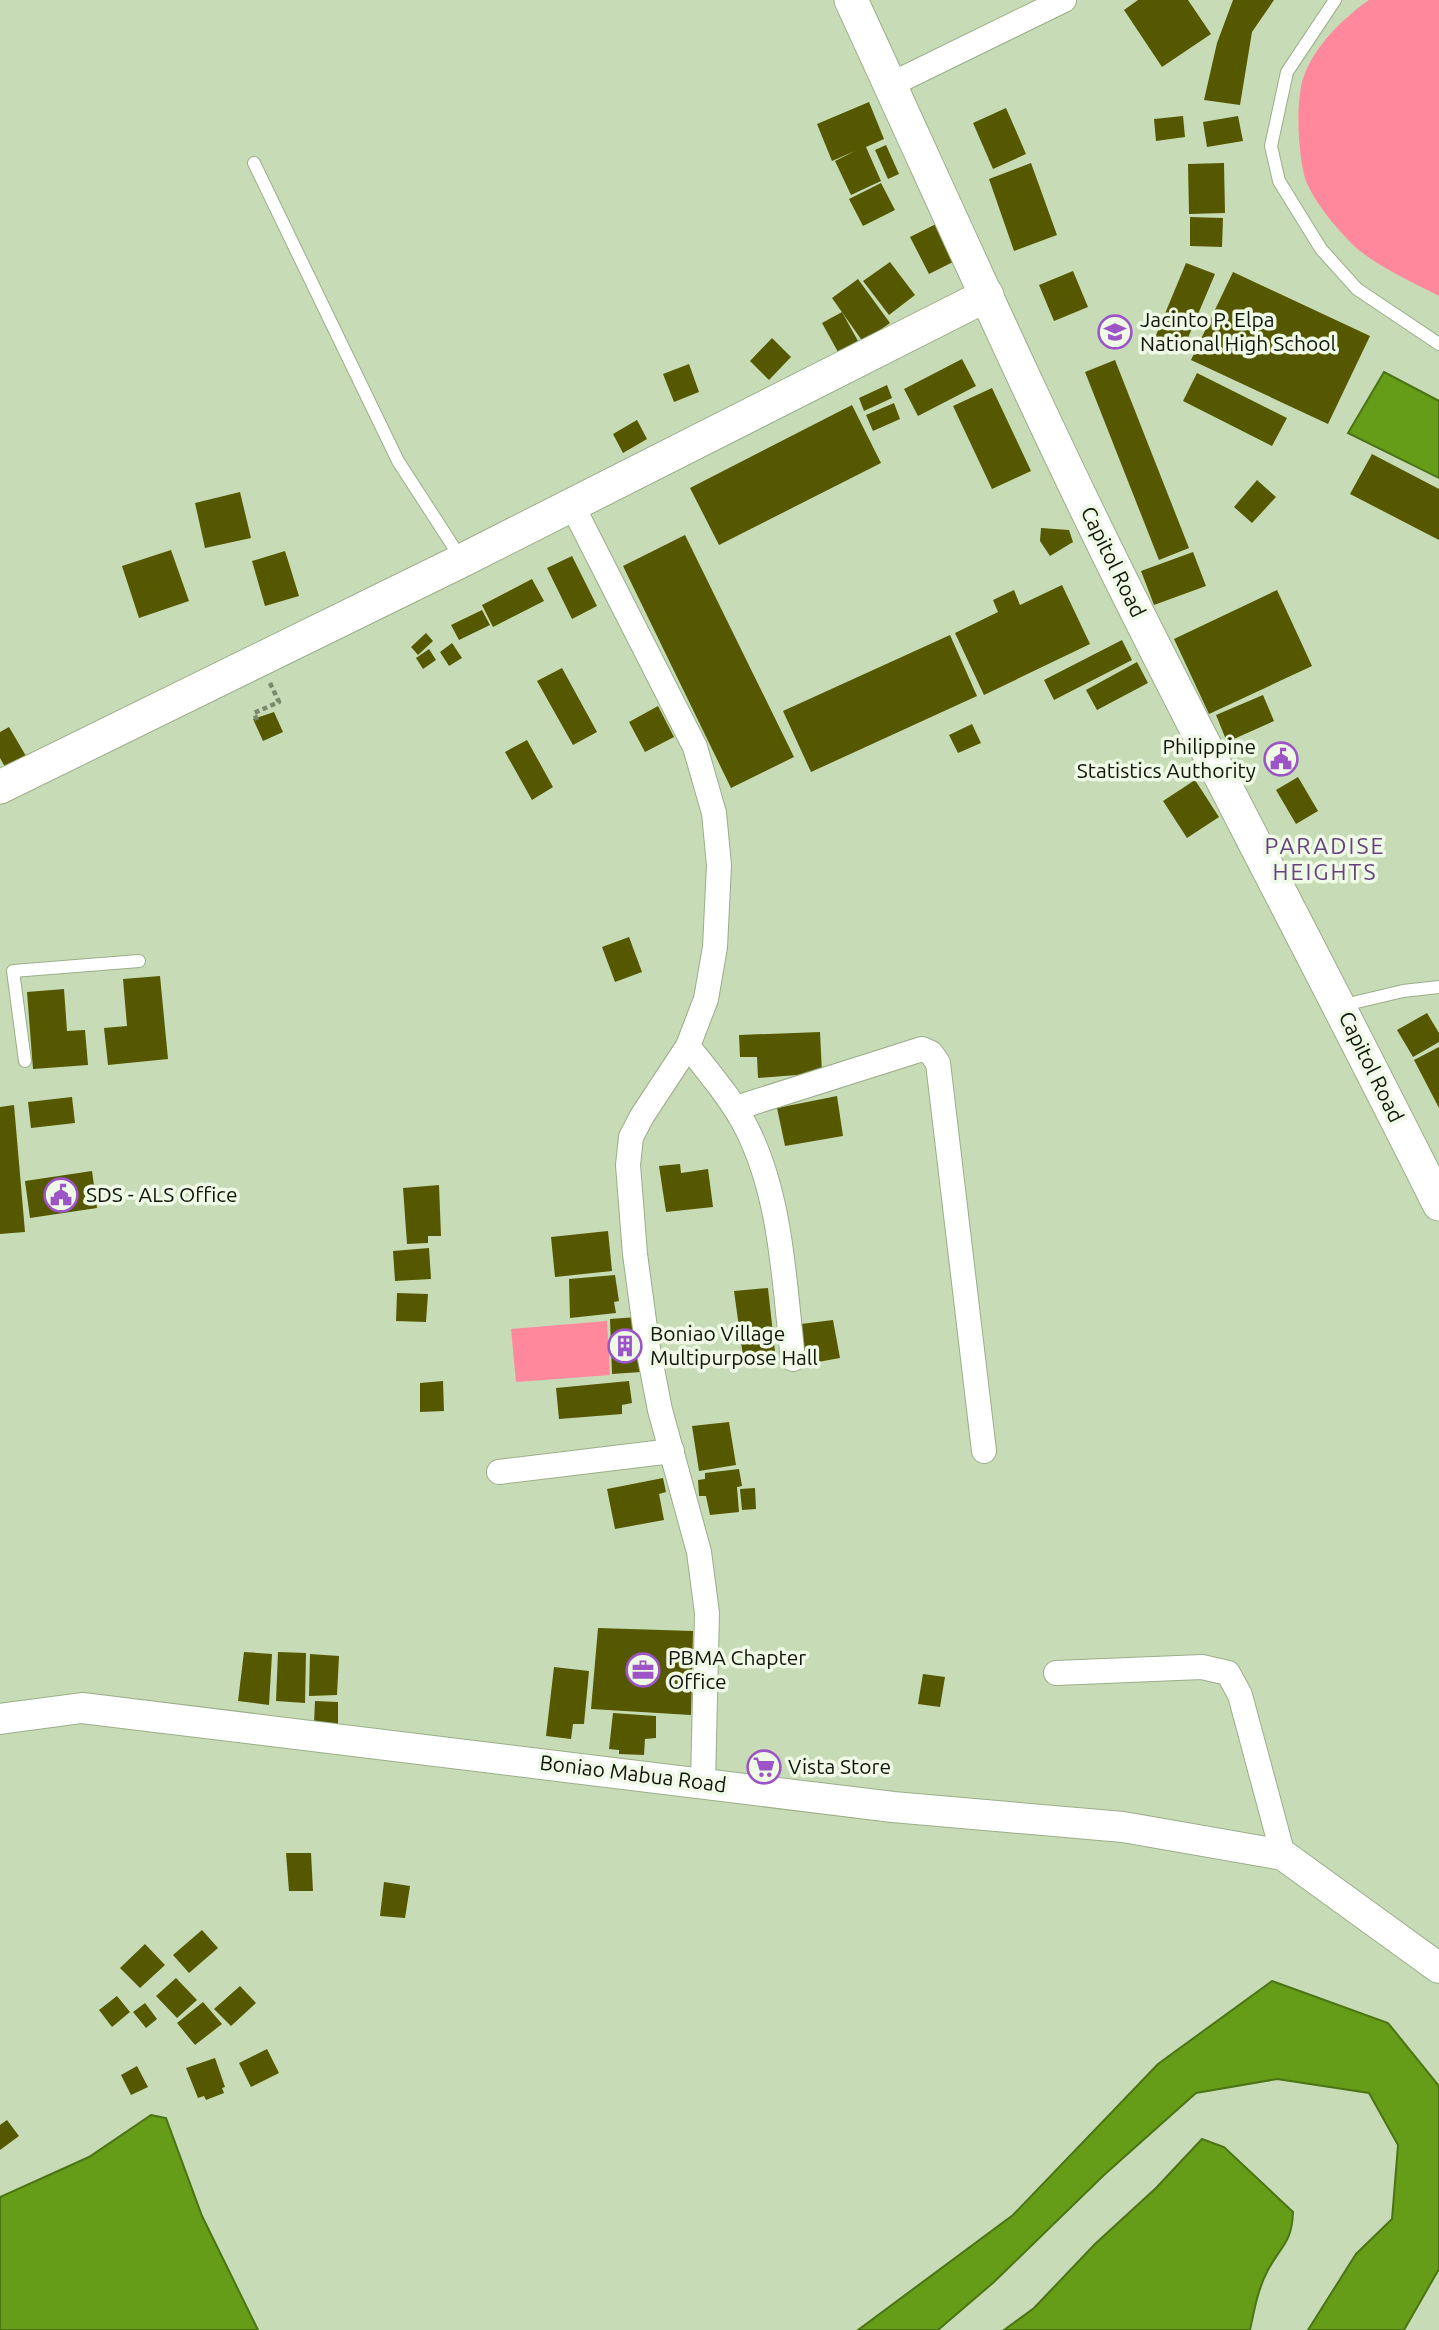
<svg xmlns="http://www.w3.org/2000/svg" width="1439" height="2330" viewBox="0 0 1439 2330" font-family="Ubuntu,sans-serif">
  <style>
    .green { fill: #ff889c }
    .water { fill: #659c18; stroke: #4b7414; stroke-width: 2 }
    .building { fill: #565800 }
    .lines { fill: none; stroke-linecap: round; stroke-linejoin: round }
    .service-casing { stroke: #9aae89; stroke-width: 14 }
    .minor-casing { stroke: #9aae89; stroke-width: 26 }
    .tertiary-casing { stroke: #9aae89; stroke-width: 32 }
    .secondary-casing { stroke: #9aae89; stroke-width: 35 }
    .path { stroke: #7a896d; stroke-width: 4.5; stroke-dasharray: 5 3.5; stroke-linecap: butt }
    .service { stroke: #fff; stroke-width: 12 }
    .minor { stroke: #fff; stroke-width: 24 }
    .tertiary { stroke: #fff; stroke-width: 30 }
    .secondary { stroke: #fff; stroke-width: 33 }
    .labels { text-anchor: middle; stroke-width: 7; stroke-linejoin: round; paint-order: stroke }
    .poi-label { font-size: 21px; fill: #0f1609; stroke: #eef9e6; text-anchor: start }
    .street-label { font-size: 21px; fill: #0f1609; stroke: #eef9e6 }
    .neighbourhood-label { font-size: 23px; letter-spacing: 2px; fill: #66437d; stroke: #eef9e6 }
  </style>
  <rect width="100%" height="100%" fill="#c7dcb6"/>
  <g class="green">
    <path d="M1369,0H1439V296C1412,282 1383,269 1360,251C1342,236 1312,200 1305,178C1298,152 1296,108 1302,82C1312,48 1341,20 1369,0Z"/>
    <polygon points="607,1321 610,1375 516,1382 511,1329"/>
  </g>
  <g class="water">
    <polygon points="1384,372 1439,401 1439,478 1348,433"/>
    <polygon points="1272,1981 1388,2023 1439,2086 1439,2269 1404,2330 1308,2330 1356,2254 1392,2219 1398,2145 1369,2093 1277,2079 1196,2093 1104,2175 994,2282 938,2330 858,2330 1013,2215 1158,2064"/>
    <polygon points="151,2115 166,2118 202,2216 258,2330 0,2330 0,2197 89,2157"/>
    <path d="M1202,2139L1224,2147L1293,2212C1292,2244 1280,2246 1267,2272C1258,2289 1254,2311 1250,2330H1004L1034,2308L1095,2244L1156,2188Z"/>
  </g>
  <g class="building">
    <polygon points="1138,0 1188,0 1211,34 1162,67 1124,10"/>
    <polygon points="1233,0 1274,0 1252,32 1240,105 1204,100 1217,43"/>
    <polygon points="869,102 884,139 866,147 881,181 851,195 835,161 855,151 832,161 817,124"/>
    <polygon points="1006,108 1026,154 993,169 973,123"/>
    <polygon points="1183,116 1185,137 1156,141 1154,119"/>
    <polygon points="1238,116 1243,141 1207,147 1203,122"/>
    <polygon points="886,145 899,174 888,179 875,150"/>
    <polygon points="1031,163 1057,235 1014,251 989,179"/>
    <polygon points="1224,163 1225,213 1189,214 1188,164"/>
    <polygon points="881,183 895,210 863,226 849,199"/>
    <polygon points="1190,217 1223,218 1222,247 1190,246"/>
    <polygon points="940,222 959,259 929,274 910,237"/>
    <polygon points="890,262 915,295 889,315 863,281"/>
    <polygon points="1186,263 1215,274 1182,352 1154,340"/>
    <polygon points="1073,271 1088,307 1054,321 1039,285"/>
    <polygon points="1233,272 1370,336 1328,424 1191,360"/>
    <polygon points="858,279 890,323 863,342 832,298"/>
    <polygon points="842,312 858,341 838,352 822,323"/>
    <polygon points="772,338 791,357 769,380 750,361"/>
    <polygon points="962,359 976,386 918,416 904,389"/>
    <polygon points="1115,360 1189,548 1159,560 1085,372"/>
    <polygon points="689,364 699,392 674,402 663,374"/>
    <polygon points="1197,373 1287,418 1272,446 1183,401"/>
    <polygon points="887,385 892,398 864,411 859,398"/>
    <polygon points="992,388 1031,471 992,489 953,406"/>
    <polygon points="894,403 900,419 873,431 866,415"/>
    <polygon points="852,405 881,463 719,545 690,488"/>
    <polygon points="637,420 647,439 623,453 613,434"/>
    <polygon points="1372,454 1439,489 1439,540 1350,494"/>
    <polygon points="1257,480 1276,497 1252,523 1234,507"/>
    <polygon points="240,492 251,538 205,548 195,503"/>
    <polygon points="1041,528 1069,530 1073,542 1050,556 1040,541"/>
    <polygon points="685,535 794,757 731,788 623,566"/>
    <polygon points="171,550 189,601 139,618 122,566"/>
    <polygon points="285,551 299,596 265,606 252,561"/>
    <polygon points="1193,552 1206,586 1154,605 1141,571"/>
    <polygon points="572,556 597,606 572,619 547,568"/>
    <polygon points="532,579 544,601 493,627 482,605"/>
    <polygon points="1062,585 1090,644 984,695 955,633 998,612 993,600 1014,590 1020,605"/>
    <polygon points="1277,590 1312,666 1209,714 1174,639"/>
    <polygon points="482,610 490,625 459,640 451,625"/>
    <polygon points="426,633 433,641 418,655 411,647"/>
    <polygon points="950,635 977,696 811,772 783,711"/>
    <polygon points="1122,640 1132,660 1054,700 1044,680"/>
    <polygon points="452,643 462,658 449,666 440,652"/>
    <polygon points="429,649 436,660 423,669 416,658"/>
    <polygon points="1137,662 1148,683 1097,710 1086,690"/>
    <polygon points="562,668 597,732 573,745 537,681"/>
    <polygon points="1263,695 1274,721 1227,742 1216,715"/>
    <polygon points="658,706 674,737 645,752 629,722"/>
    <polygon points="274,712 283,732 263,741 253,719"/>
    <polygon points="972,724 981,743 958,753 949,735"/>
    <polygon points="9,727 26,756 5,767 0,758 0,732"/>
    <polygon points="527,740 553,787 532,800 505,752"/>
    <polygon points="1298,777 1318,811 1296,824 1276,790"/>
    <polygon points="1195,780 1219,817 1187,838 1163,801"/>
    <polygon points="629,937 642,972 615,982 602,947"/>
    <polygon points="160,976 168,1059 108,1065 104,1028 127,1026 123,979"/>
    <polygon points="64,989 67,1031 85,1030 88,1065 33,1069 27,992"/>
    <polygon points="1427,1013 1439,1033 1439,1042 1413,1057 1397,1030"/>
    <polygon points="820,1032 822,1073 758,1078 757,1057 740,1057 739,1035"/>
    <polygon points="1439,1047 1439,1108 1414,1060"/>
    <polygon points="837,1096 843,1136 785,1146 777,1108"/>
    <polygon points="72,1097 75,1123 31,1128 28,1102"/>
    <polygon points="14,1105 25,1232 0,1234 0,1107"/>
    <polygon points="680,1164 681,1173 708,1169 713,1207 666,1212 659,1166"/>
    <polygon points="92,1171 97,1208 30,1218 25,1181"/>
    <polygon points="439,1185 441,1236 428,1236 428,1243 407,1244 403,1188"/>
    <polygon points="608,1231 612,1271 555,1277 551,1237"/>
    <polygon points="429,1248 431,1279 395,1281 393,1251"/>
    <polygon points="615,1275 619,1301 614,1302 616,1313 570,1318 569,1279"/>
    <polygon points="768,1288 775,1352 743,1356 734,1291"/>
    <polygon points="397,1293 428,1294 426,1322 396,1321"/>
    <polygon points="637,1317 641,1372 612,1374 610,1319"/>
    <polygon points="833,1320 840,1358 807,1364 805,1352 799,1352 796,1337 803,1336 801,1324"/>
    <polygon points="443,1381 444,1411 420,1412 420,1383"/>
    <polygon points="629,1381 632,1403 622,1405 622,1414 559,1419 556,1388"/>
    <polygon points="729,1422 736,1465 699,1471 692,1426"/>
    <polygon points="739,1469 742,1486 737,1487 739,1512 710,1515 706,1496 699,1496 698,1480 705,1479 705,1473"/>
    <polygon points="663,1478 666,1492 659,1494 664,1520 615,1529 607,1489"/>
    <polygon points="755,1488 756,1509 742,1510 740,1489"/>
    <polygon points="598,1628 693,1631 691,1715 591,1709"/>
    <polygon points="244,1652 272,1654 269,1705 238,1701"/>
    <polygon points="278,1652 306,1653 305,1703 276,1701"/>
    <polygon points="310,1654 339,1656 337,1695 309,1696"/>
    <polygon points="554,1667 589,1671 584,1724 573,1724 571,1739 546,1736"/>
    <polygon points="923,1674 945,1677 940,1707 918,1704"/>
    <polygon points="315,1701 338,1702 338,1725 314,1724"/>
    <polygon points="613,1713 656,1716 656,1738 645,1739 644,1755 619,1754 619,1750 609,1749"/>
    <polygon points="286,1853 311,1853 313,1891 289,1891"/>
    <polygon points="384,1882 410,1886 405,1918 380,1916"/>
    <polygon points="202,1930 218,1948 189,1973 173,1955"/>
    <polygon points="145,1944 165,1965 140,1988 120,1968"/>
    <polygon points="176,1978 197,2000 177,2018 156,1996"/>
    <polygon points="240,1986 256,2003 231,2026 214,2009"/>
    <polygon points="117,1996 130,2012 112,2027 99,2010"/>
    <polygon points="203,2002 222,2024 195,2045 177,2023"/>
    <polygon points="145,2003 157,2019 146,2028 133,2012"/>
    <polygon points="267,2049 279,2073 251,2087 239,2063"/>
    <polygon points="215,2058 225,2087 222,2088 224,2093 206,2100 204,2096 198,2098 186,2068"/>
    <polygon points="137,2066 148,2087 131,2095 121,2075"/>
    <polygon points="7,2120 19,2136 0,2150 0,2125"/>
  </g>
  <g class="lines">
    <defs>
      <g id="service">
        <polyline points="1335,0 1287,72 1271,146 1279,181 1321,249 1357,289 1439,344"/>
        <polyline points="254,163 398,461 462,560"/>
        <polyline points="1340,1006 1403,991 1439,987"/>
        <polyline points="25,1061 13,971 139,961"/>
      </g>
      <g id="minor">
        <polyline points="890,85 1064,0"/>
        <polyline points="572,505 695,747 714,813 719,865 715,947 706,999 688,1046 642,1116 631,1137 628,1165 635,1254 647,1343 660,1410 699,1552 707,1613 703,1782"/>
        <path d="M688,1046C709,1073 732,1099 747,1129C782,1199 784,1283 793,1359"/>
        <polyline points="736,1108 922,1049 931,1053 938,1063 984,1451"/>
        <polyline points="499,1472 672,1451"/>
        <polyline points="1056,1673 1202,1667 1228,1673 1240,1695 1283,1855"/>
      </g>
      <polyline id="tertiary" points="0,1719 82,1708 893,1807 1123,1827 1283,1855 1439,1968"/>
      <g id="secondary">
        <path d="M851,0C947,208 1039,418 1142,622C1240,817 1342,1009 1439,1204"/>
        <polyline points="0,787 463,560 987,295"/>
      </g>
    </defs>
    <use href="#service" class="service-casing"/>
    <use href="#minor" class="minor-casing"/>
    <use href="#tertiary" class="tertiary-casing"/>
    <use href="#secondary" class="secondary-casing"/>
    <polyline class="path" points="257,720 254,713 279,702 270,683"/>
    <use href="#service" class="service"/>
    <use href="#minor" class="minor"/>
    <use href="#tertiary" class="tertiary"/>
    <use href="#secondary" class="secondary"/>
  </g>
  <defs>
    <symbol id="school-ring" viewBox="-11 -11 22 22"><circle r="9.5" fill="#eef9e6" stroke="#9c54c7" stroke-width="1.5"/><path d="M0-5L7-2L0 1L-7-2ZM-4 1L0 2.5L4 1V4Q0 6-4 4Z" fill="#9c54c7"/></symbol>
    <symbol id="civic-ring" viewBox="-11 -11 22 22"><circle r="9.5" fill="#eef9e6" stroke="#9c54c7" stroke-width="1.5"/><path d="M-.6-6.5H3V-4.5H.6V-3L4-1V1h2V6H-6V1h2V-1L-.6-3ZM-1.2 2.5V6h2.4V2.5Z" fill="#9c54c7"/></symbol>
    <symbol id="building-ring" viewBox="-11 -11 22 22"><circle r="9.5" fill="#eef9e6" stroke="#9c54c7" stroke-width="1.5"/><path d="M-4-6H4V6H1V3H-1V6H-4ZM-2.5-4.3h1.7v1.8h-1.7ZM.8-4.3h1.7v1.8H.8ZM-2.5-1h1.7V.8h-1.7ZM.8-1h1.7V.8H.8Z" fill="#9c54c7"/></symbol>
    <symbol id="office-ring" viewBox="-11 -11 22 22"><circle r="9.5" fill="#eef9e6" stroke="#9c54c7" stroke-width="1.5"/><path d="M-6-3h4V-5.5h4V-3h4V5H-6ZM-1-4.5V-3h2v-1.5ZM-6 0V1H6V0Z" fill="#9c54c7"/></symbol>
    <symbol id="supermarket-ring" viewBox="-11 -11 22 22"><circle r="9.5" fill="#eef9e6" stroke="#9c54c7" stroke-width="1.5"/><path d="M-6-5.5h2.5l.6 2H6L4.5 2H-2.5L-4.4-4H-6ZM-1.5 3.2a1.3 1.3 0 1 0 .1 0ZM3 3.2a1.3 1.3 0 1 0 .1 0Z" fill="#9c54c7"/></symbol>
  </defs>
  <g fill-rule="evenodd">
    <use href="#school-ring" x="1096" y="313" width="38" height="38"/>
    <use href="#civic-ring" x="1262" y="740" width="38" height="38"/>
    <use href="#civic-ring" x="42" y="1176" width="38" height="38"/>
    <use href="#building-ring" x="606" y="1327" width="38" height="38"/>
    <use href="#office-ring" x="624" y="1651" width="38" height="38"/>
    <use href="#supermarket-ring" x="745" y="1748" width="38" height="38"/>
  </g>
  <g class="labels">
    <g class="poi-label">
      <text x="1140" y="327">Jacinto P. Elpa<tspan x="1140" dy="24">National High School</tspan></text>
      <text x="1256" y="754" text-anchor="end">Philippine<tspan x="1256" dy="24">Statistics Authority</tspan></text>
      <text x="86" y="1202">SDS - ALS Office</text>
      <text x="650" y="1341">Boniao Village<tspan x="650" dy="24">Multipurpose Hall</tspan></text>
      <text x="668" y="1665">PBMA Chapter<tspan x="668" dy="24">Office</tspan></text>
      <text x="788" y="1774">Vista Store</text>
    </g>
    <g class="street-label">
      <text transform="translate(1113 562) rotate(64)" y="7">Capitol Road</text>
      <text transform="translate(1371 1067) rotate(64)" y="7">Capitol Road</text>
      <text transform="translate(633 1774) rotate(7)" y="7">Boniao Mabua Road</text>
    </g>
    <g class="neighbourhood-label">
      <text x="1325" y="854">PARADISE<tspan x="1325" dy="26">HEIGHTS</tspan></text>
    </g>
  </g>
</svg>
